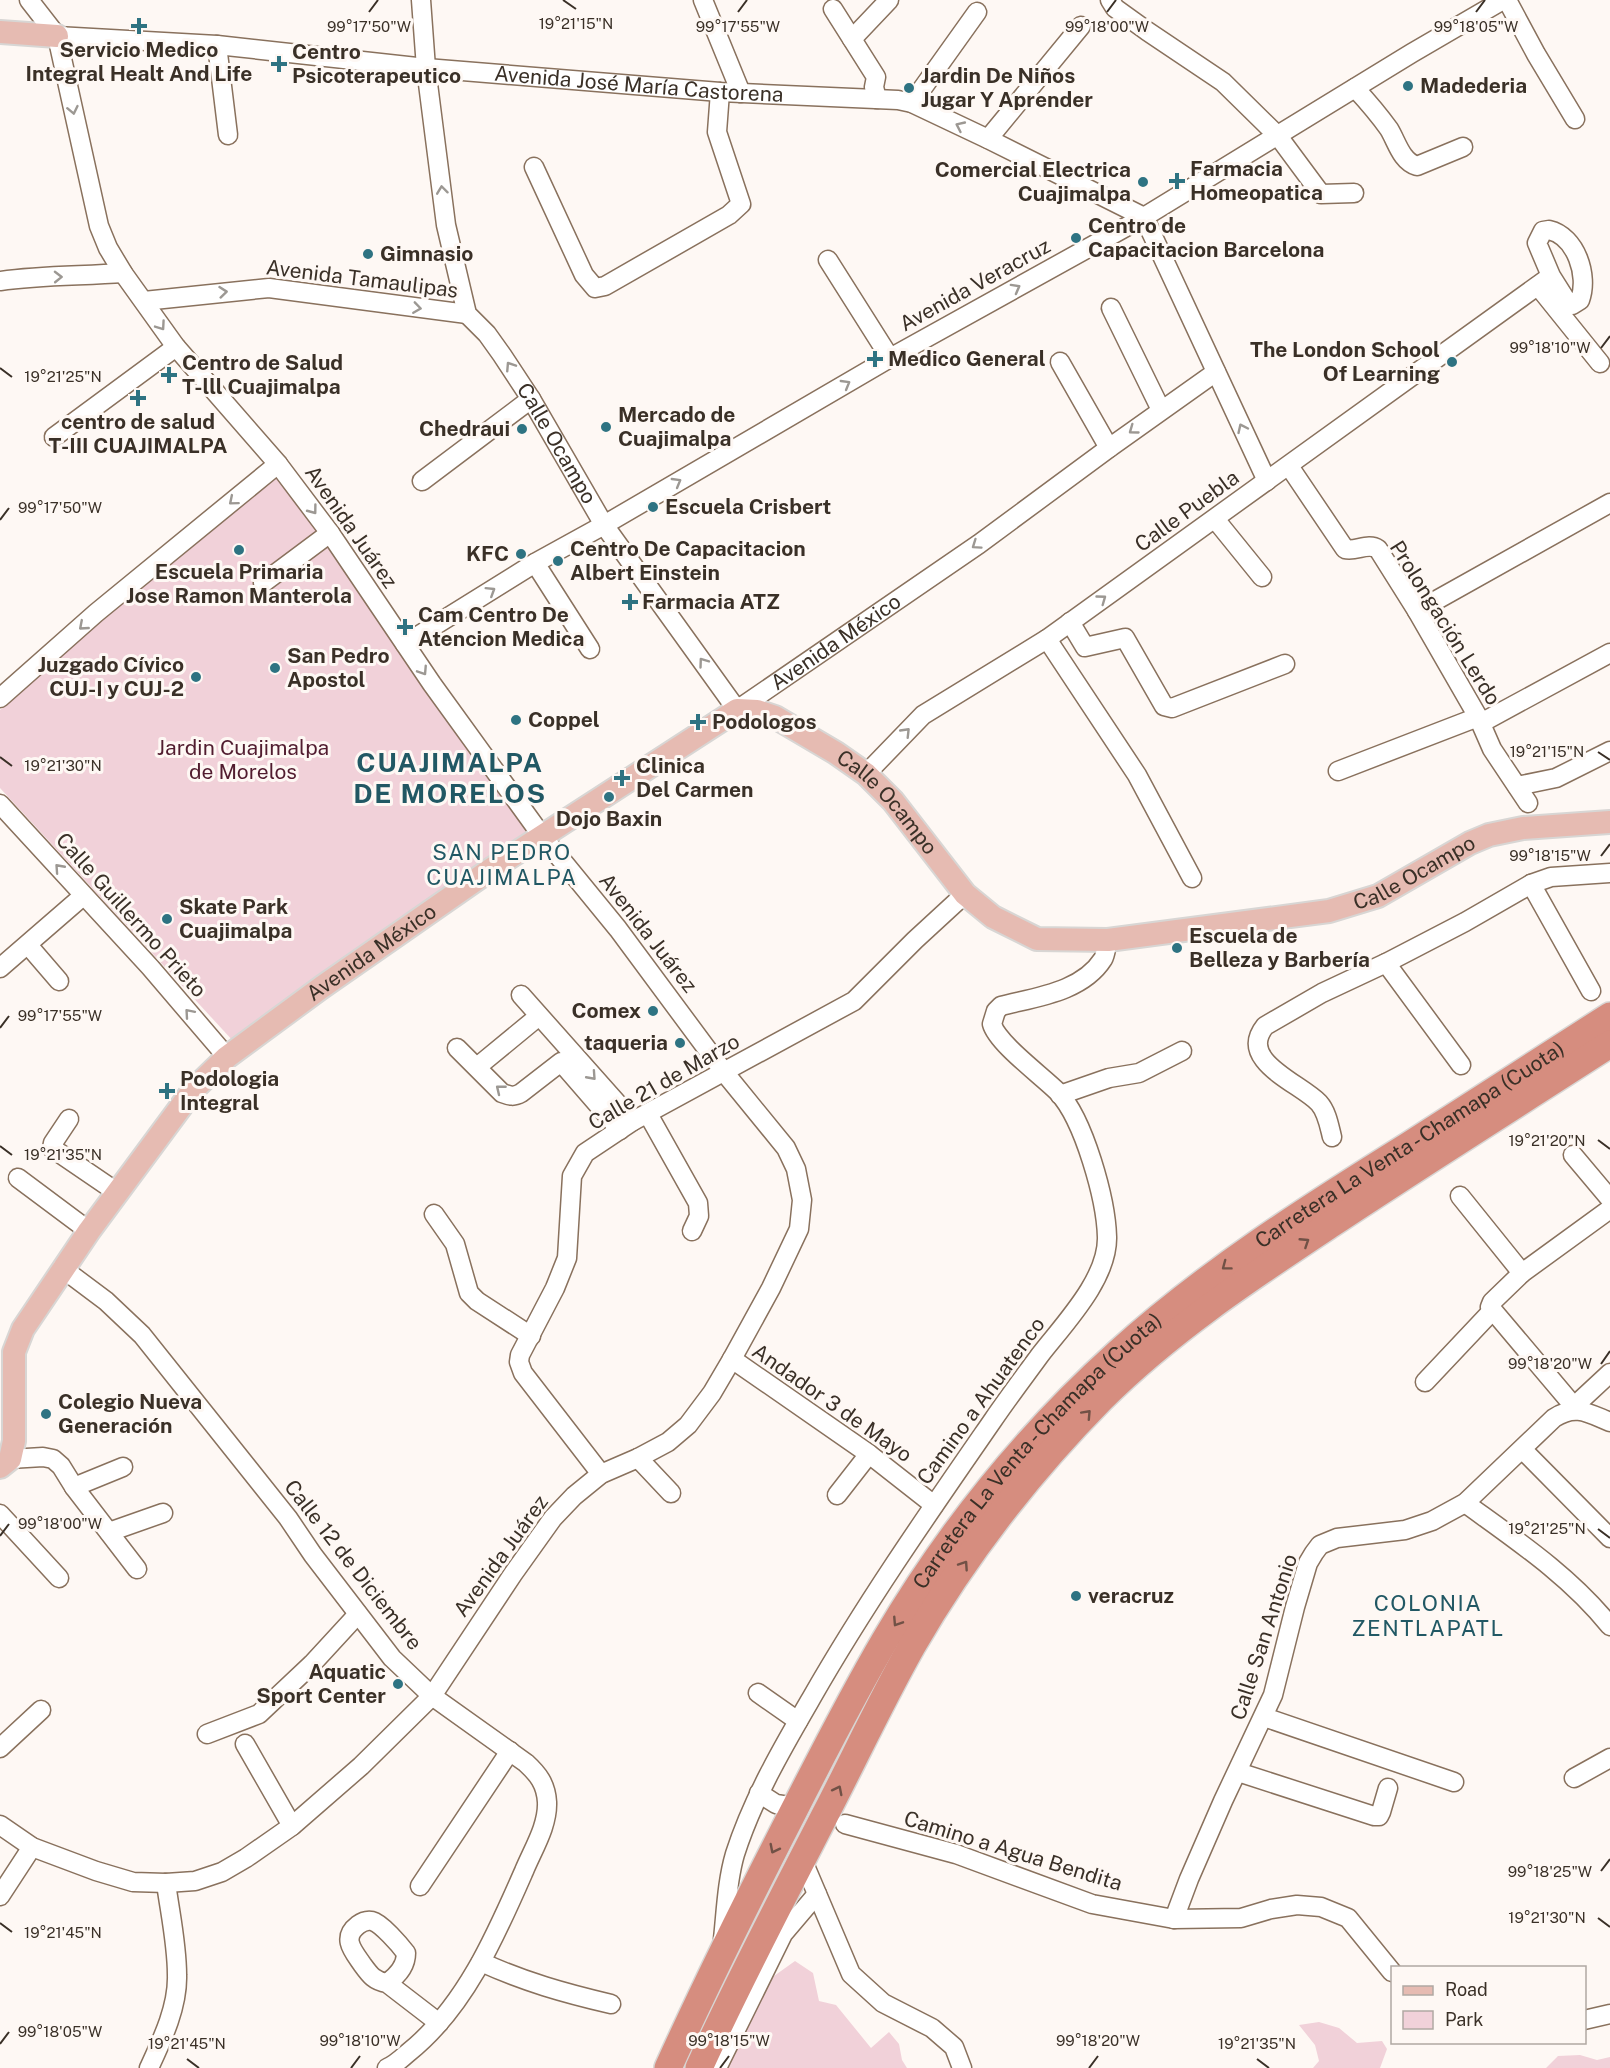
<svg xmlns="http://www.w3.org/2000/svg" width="1610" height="2068" viewBox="0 0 1610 2068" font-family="'Public Sans',sans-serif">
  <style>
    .green { fill: #f1d1d9 }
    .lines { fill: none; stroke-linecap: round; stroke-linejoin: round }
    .minor-casing { stroke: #89715d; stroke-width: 21 }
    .major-casing { stroke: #d8d6d4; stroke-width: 26 }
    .highway-casing { stroke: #d8d6d4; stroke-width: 30 }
    .minor { stroke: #fff; stroke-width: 18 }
    .major { stroke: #e6bbb2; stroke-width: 22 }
    .highway { stroke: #d68d7f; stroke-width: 27 }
    .oneway { stroke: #9c9893 }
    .oneway2 { stroke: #715146 }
    .ticks { fill: none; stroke: #3a3027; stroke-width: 2 }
    .poi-dot { fill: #2e7382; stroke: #fef8f4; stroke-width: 2 }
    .labels { text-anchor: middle; stroke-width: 6; stroke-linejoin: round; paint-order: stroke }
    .poi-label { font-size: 21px; font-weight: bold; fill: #3a3027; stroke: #fef8f4; text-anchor: start }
    .street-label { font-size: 21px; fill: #3a3027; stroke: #fef8f4 }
    .park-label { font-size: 21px; fill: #511c2f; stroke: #fef8f4 }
    .neighbourhood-label { font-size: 22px; letter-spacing: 1.5px; fill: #215864; stroke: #fef8f4 }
    .district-label { font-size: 27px; font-weight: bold; letter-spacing: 1.5px; fill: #215864; stroke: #fef8f4 }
    .ticks-label { font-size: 15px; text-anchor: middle; fill: #3a3027; stroke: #fef8f4; stroke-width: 6; stroke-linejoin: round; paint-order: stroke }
  </style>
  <rect width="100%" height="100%" fill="#fef8f4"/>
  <g class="green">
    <polygon points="274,467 542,836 234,1042 0,788 0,710"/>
    <polygon points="795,1961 813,1973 819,2001 836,2005 871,2048 889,2032 899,2044 902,2060 907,2068 724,2068 744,2022 774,1976"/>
    <polygon points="1319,2022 1339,2028 1357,2043 1382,2041 1387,2049 1380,2068 1313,2068 1319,2061 1315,2045 1299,2025"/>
    <polygon points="1580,2055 1597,2060 1610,2057 1610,2068 1546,2068 1558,2056"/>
  </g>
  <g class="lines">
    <defs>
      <g id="minor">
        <path id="s1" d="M421,0L426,68L446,225L467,314L487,334L502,355L531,399L604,525L737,710L979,544L1109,448L1216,372"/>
        <polyline points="703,0 741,93"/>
        <polyline points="1110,0 1115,8 1147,31 1223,82 1278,136 1321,194 1354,193"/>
        <polyline points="1507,0 1536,54 1575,119"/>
        <polyline points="833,9 876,77 874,87 877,99"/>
        <path id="s2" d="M57,36L217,45L426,68L720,92L898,100L912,103L988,139L1144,217"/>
        <polyline points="852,39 889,0"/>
        <polyline points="217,45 228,135"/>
        <path d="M1355,88C1367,101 1379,115 1389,129C1397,142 1401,161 1417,166L1463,147"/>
        <polyline points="912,103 977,12"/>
        <polyline points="988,139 1081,26"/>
        <polyline points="534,167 584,275 595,288 605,286 729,215 741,204 717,132 720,92"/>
        <polyline points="1144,217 1267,481"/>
        <polyline points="828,260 890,358"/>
        <path d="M0,281C40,275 82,276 123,273"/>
        <polyline points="1538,286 1600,363"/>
        <polyline points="144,301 269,288 467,314"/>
        <polyline points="1111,308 1161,410"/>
        <polyline points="1060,362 1109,448"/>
        <polyline points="54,437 176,347"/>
        <path d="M1289,466L1345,549C1356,552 1368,542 1378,549L1417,611L1478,717L1492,749L1528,803"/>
        <polyline points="422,481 531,399"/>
        <polyline points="1215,519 1262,577"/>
        <polyline points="535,563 590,649"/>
        <polyline points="263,583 330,533"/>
        <polyline points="1417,611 1610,503"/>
        <polyline points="1070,622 1085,647 1125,638 1164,706 1172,708 1285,664"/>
        <polyline points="1047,639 1137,775 1192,878"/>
        <polyline points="405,644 535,563 604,525 890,358 1144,217 1412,53 1503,0"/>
        <polyline points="0,698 96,613 278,464"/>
        <polyline points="1481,723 1610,653"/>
        <polyline points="1338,771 1478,717"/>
        <path d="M866,774L923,715L1047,639L1551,276L1537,243L1543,231L1549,230C1576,236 1589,276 1580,300L1572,305L1568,303L1551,276"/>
        <polyline points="1517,786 1556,778 1610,751"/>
        <polyline points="0,804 150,967 227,1057"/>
        <polyline points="1531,884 1591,991"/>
        <polyline points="28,945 59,981"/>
        <polyline points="1386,963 1461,1065"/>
        <polyline points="0,968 83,896"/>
        <polyline points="521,995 633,1121"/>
        <path d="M457,1048L502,1093C510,1096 514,1097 521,1093L561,1062L620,1130"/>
        <polyline points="477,1067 539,1016"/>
        <polyline points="1060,1095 1109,1078 1139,1073 1182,1051"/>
        <polyline points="648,1114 698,1203 699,1216 692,1231"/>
        <polyline points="69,1119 53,1143 52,1148 118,1193"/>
        <path d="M1332,1137C1329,1125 1327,1112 1319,1103C1300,1083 1237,1061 1265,1026L1322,993L1386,963L1465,922L1531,884L1551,877L1610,873"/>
        <polyline points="1573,1155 1610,1199"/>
        <polyline points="18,1178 89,1231"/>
        <polyline points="1460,1196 1522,1273"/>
        <polyline points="1610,1209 1522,1273 1492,1302 1490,1307 1577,1410 1582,1399 1610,1373"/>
        <polyline points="434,1214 455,1244 469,1293 477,1301 531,1336"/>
        <path d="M62,1268L106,1301L142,1335L288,1518L313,1555L392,1658L432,1696L526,1763C538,1774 546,1784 547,1802C548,1826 533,1849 524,1871C496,1935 465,2007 409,2052C402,2058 395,2065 387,2068"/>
        <polyline points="732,1359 869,1454 934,1505"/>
        <polyline points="1425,1382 1492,1311"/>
        <polyline points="1523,1450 1610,1538"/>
        <polyline points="638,1458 671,1493"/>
        <polyline points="10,1459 43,1457 53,1459 61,1466 74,1487 137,1569"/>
        <polyline points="601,1474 523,1373 519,1362 520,1355 555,1288 567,1258 572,1176 585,1153 633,1121 854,1001 915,940 965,894"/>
        <polyline points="74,1487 123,1467"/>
        <polyline points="837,1495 869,1454"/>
        <path d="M1465,1503C1516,1540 1570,1576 1610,1626"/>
        <polyline points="0,1514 59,1578"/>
        <polyline points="109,1532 163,1513"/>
        <polyline points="758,1693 798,1721"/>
        <polyline points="1264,1717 1454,1782"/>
        <polyline points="207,1734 259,1714 312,1664 358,1614"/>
        <polyline points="245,1744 292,1826"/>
        <polyline points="0,1748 41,1710"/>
        <polyline points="1238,1772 1374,1816 1379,1816 1381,1812 1388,1788"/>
        <polyline points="1574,1778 1610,1758"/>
        <polyline points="759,1793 776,1804 789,1806"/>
        <polyline points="845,1824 956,1854 1092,1904 1174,1919 1241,1918 1271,1909 1297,1905 1321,1907 1348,1918 1392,1972"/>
        <polyline points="0,1825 32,1847 96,1871 133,1882 166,1883 195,1881 222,1872 246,1858 292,1826 361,1766 432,1696 513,1574 553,1518 574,1496 601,1474 638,1458 668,1442 688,1425 712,1393 732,1359 771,1288 799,1229 802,1200 796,1169 786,1148 724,1072 618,929 542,836 432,684 330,533 278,464 176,347 123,273 108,248 99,226 57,36 29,0"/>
        <polyline points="806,1868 851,1974 883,2003 932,2028 954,2047 962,2068"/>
        <polyline points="420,1886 510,1751"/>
        <polyline points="0,1896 32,1847"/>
        <path d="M1174,1919L1189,1879L1223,1801L1273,1695L1295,1607L1308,1563L1314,1553L1320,1545L1337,1538L1405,1530L1432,1521L1465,1503L1554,1418C1576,1404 1588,1413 1610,1422"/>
        <path d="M723,1939C726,1911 727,1881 735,1854C753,1798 783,1747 812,1697C867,1601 930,1511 993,1420C1008,1398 1024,1377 1040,1355C1064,1324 1108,1279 1107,1237C1106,1199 1084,1120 1058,1092C1042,1076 997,1043 992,1024L996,1011L1001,1006C1036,997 1082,992 1103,959C1106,954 1106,946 1108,940"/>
        <path d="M481,1962C525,1982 564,1993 611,2004"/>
        <path d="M387,1983C397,1976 406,1966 406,1953C400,1945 381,1923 372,1921C367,1920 362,1922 358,1925C341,1938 353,1951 362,1964C370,1975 374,1981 387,1983L439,2023"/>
        <polyline points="1584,2020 1610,2014"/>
        <path d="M149,2068C162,2040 178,2007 177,1975C177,1944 170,1913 166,1883"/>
        <polyline points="717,2068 783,1934 817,1894"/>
      </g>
      <g id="major">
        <polyline points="0,32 57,36"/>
        <path id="s3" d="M0,1467L10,1459L14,1441V1352L23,1329L89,1231L194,1089L227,1057L322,987L490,870L737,710L757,711L775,717L836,753L866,774L893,801L965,894L993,917L1037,939L1108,940L1329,911L1378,896L1470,843L1489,835L1523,828L1610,822"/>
      </g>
      <g id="highway">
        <path id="s4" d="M668,2068C706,1984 747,1902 789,1820C820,1759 851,1698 885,1640C948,1533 1026,1436 1118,1353C1206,1273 1307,1209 1408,1146C1475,1103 1543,1059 1610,1016"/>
        <path d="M699,2068C738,1982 782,1899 825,1815C854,1759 881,1701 912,1646C964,1556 1028,1473 1101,1399C1169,1331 1251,1277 1331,1224C1423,1163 1517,1104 1610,1044"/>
      </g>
    </defs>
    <use href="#minor" class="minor-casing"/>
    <use href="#major" class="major-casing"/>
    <use href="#highway" class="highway-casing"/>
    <use href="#minor" class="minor"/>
    <use href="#major" class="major"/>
    <use href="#highway" class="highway"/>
  </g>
  <defs><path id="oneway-chevron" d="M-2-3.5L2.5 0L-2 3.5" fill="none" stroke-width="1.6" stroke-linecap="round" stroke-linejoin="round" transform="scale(1.5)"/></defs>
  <g class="oneway">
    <use href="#oneway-chevron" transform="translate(73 110) rotate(78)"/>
    <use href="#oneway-chevron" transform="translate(960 126) rotate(-155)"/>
    <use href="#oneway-chevron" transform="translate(442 190) rotate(-97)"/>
    <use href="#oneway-chevron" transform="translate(58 277) rotate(-1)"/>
    <use href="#oneway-chevron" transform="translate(1016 288) rotate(-29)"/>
    <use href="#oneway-chevron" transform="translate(223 292) rotate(-6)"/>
    <use href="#oneway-chevron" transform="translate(417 308) rotate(8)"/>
    <use href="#oneway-chevron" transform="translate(161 326) rotate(55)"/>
    <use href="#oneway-chevron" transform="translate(510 366) rotate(-123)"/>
    <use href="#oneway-chevron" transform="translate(846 384) rotate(-30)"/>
    <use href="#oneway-chevron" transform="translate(1242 428) rotate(-115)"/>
    <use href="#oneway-chevron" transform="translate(1133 430) rotate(144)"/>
    <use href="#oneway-chevron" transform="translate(677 482) rotate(-30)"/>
    <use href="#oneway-chevron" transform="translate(233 501) rotate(140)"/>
    <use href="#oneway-chevron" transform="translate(313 510) rotate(53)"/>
    <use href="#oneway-chevron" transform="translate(976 545) rotate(145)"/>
    <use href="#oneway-chevron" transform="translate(491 591) rotate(-32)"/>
    <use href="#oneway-chevron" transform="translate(1102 599) rotate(-36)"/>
    <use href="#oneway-chevron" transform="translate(83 626) rotate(139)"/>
    <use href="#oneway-chevron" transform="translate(703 662) rotate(-126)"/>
    <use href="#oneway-chevron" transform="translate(423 671) rotate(57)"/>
    <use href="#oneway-chevron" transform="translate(906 732) rotate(-46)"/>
    <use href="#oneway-chevron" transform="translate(59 868) rotate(-132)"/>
    <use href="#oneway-chevron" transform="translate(189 1013) rotate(-131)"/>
    <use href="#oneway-chevron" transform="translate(592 1076) rotate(48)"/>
    <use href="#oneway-chevron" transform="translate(500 1089) rotate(-141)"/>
  </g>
  <g class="oneway2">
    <use href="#oneway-chevron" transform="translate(1305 1242) rotate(-33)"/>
    <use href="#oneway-chevron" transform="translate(1226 1266) rotate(143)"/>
    <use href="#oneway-chevron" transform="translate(1087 1414) rotate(-47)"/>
    <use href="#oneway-chevron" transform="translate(964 1565) rotate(-56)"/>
    <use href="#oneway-chevron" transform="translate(897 1622) rotate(123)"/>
    <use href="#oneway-chevron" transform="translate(838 1790) rotate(-63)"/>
    <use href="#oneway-chevron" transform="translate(774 1849) rotate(117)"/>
  </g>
  <path class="ticks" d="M563,0L576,9M369,12L378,0M738,12L747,0M1107,12L1116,0M1476,12L1485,0M1601,348L1610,336M0,368L12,377M0,520L9,508M1598,752L1610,760M0,757L12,766M1601,856L1610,844M0,1028L9,1016M1598,1140L1610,1149M0,1146L12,1155M1601,1364L1610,1351M1598,1529L1610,1538M0,1536L9,1524M1601,1871L1610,1859M1598,1918L1610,1927M0,1923L12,1932M0,2044L9,2032M187,2059L199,2068M1257,2059L1269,2068M351,2068L360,2056M720,2068L729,2056M1089,2068L1098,2056"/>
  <g class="poi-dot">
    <path d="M136 17h6v6h6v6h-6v6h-6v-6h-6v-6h6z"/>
    <path d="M276 55h6v6h6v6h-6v6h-6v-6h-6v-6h6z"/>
    <circle cx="1408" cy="86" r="6"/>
    <circle cx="909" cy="88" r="6"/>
    <path d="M1174 172h6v6h6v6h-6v6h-6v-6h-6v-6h6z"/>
    <circle cx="1143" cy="182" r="6"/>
    <circle cx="1076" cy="238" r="6"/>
    <circle cx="368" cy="254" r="6"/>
    <path d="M872 350h6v6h6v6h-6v6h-6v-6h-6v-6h6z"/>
    <circle cx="1452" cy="362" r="6"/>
    <path d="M166 366h6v6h6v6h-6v6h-6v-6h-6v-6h6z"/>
    <path d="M135 389h6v6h6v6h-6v6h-6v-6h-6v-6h6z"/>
    <circle cx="606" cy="427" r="6"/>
    <circle cx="522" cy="429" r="6"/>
    <circle cx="653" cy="507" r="6"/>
    <circle cx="239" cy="550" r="6"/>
    <circle cx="521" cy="554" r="6"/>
    <circle cx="558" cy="561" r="6"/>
    <path d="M627 593h6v6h6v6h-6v6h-6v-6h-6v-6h6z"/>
    <path d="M402 618h6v6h6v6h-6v6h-6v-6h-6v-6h6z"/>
    <circle cx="275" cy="668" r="6"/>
    <circle cx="196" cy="677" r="6"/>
    <circle cx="516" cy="720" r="6"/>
    <path d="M695 713h6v6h6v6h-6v6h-6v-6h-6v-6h6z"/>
    <path d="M619 769h6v6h6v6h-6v6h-6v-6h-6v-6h6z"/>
    <circle cx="609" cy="797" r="6"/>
    <circle cx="167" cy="919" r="6"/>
    <circle cx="1177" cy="948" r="6"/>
    <circle cx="653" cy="1011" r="6"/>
    <circle cx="680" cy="1043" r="6"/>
    <path d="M164 1082h6v6h6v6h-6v6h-6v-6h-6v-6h6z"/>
    <circle cx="46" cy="1414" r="6"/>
    <circle cx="1076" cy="1596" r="6"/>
    <circle cx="398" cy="1684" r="6"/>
  </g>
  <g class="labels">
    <g class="poi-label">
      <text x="139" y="57" text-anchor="middle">Servicio Medico<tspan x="139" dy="24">Integral Healt And Life</tspan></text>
      <text x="292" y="59">Centro<tspan x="292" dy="24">Psicoterapeutico</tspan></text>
      <text x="921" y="83">Jardin De Niños<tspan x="921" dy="24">Jugar Y Aprender</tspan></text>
      <text x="1420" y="93">Madederia</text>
      <text x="1190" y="176">Farmacia<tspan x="1190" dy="24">Homeopatica</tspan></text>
      <text x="1131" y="177" text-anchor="end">Comercial Electrica<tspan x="1131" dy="24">Cuajimalpa</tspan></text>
      <text x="1088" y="233">Centro de<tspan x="1088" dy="24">Capacitacion Barcelona</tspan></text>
      <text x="380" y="261">Gimnasio</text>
      <text x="1440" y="357" text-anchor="end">The London School<tspan x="1440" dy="24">Of Learning</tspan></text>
      <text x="888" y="366">Medico General</text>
      <text x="182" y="370">Centro de Salud<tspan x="182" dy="24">T-lll Cuajimalpa</tspan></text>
      <text x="618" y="422">Mercado de<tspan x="618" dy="24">Cuajimalpa</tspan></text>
      <text x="138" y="429" text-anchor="middle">centro de salud<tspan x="138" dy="24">T-III CUAJIMALPA</tspan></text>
      <text x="510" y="436" text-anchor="end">Chedraui</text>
      <text x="665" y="514">Escuela Crisbert</text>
      <text x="570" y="556">Centro De Capacitacion<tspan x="570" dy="24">Albert Einstein</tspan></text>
      <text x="509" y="561" text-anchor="end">KFC</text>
      <text x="239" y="579" text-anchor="middle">Escuela Primaria<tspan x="239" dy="24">Jose Ramon Manterola</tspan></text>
      <text x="642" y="609">Farmacia ATZ</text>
      <text x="418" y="622">Cam Centro De<tspan x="418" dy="24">Atencion Medica</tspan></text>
      <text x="287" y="663">San Pedro<tspan x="287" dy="24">Apostol</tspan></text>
      <text x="184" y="672" text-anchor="end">Juzgado Cívico<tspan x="184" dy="24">CUJ-I y CUJ-2</tspan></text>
      <text x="528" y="727">Coppel</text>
      <text x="712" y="729">Podologos</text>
      <text x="636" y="773">Clinica<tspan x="636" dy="24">Del Carmen</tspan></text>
      <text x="609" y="826" text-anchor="middle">Dojo Baxin</text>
      <text x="179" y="914">Skate Park<tspan x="179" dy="24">Cuajimalpa</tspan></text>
      <text x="1189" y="943">Escuela de<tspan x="1189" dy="24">Belleza y Barbería</tspan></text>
      <text x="641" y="1018" text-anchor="end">Comex</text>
      <text x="668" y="1050" text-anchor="end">taqueria</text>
      <text x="180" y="1086">Podologia<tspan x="180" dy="24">Integral</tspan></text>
      <text x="58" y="1409">Colegio Nueva<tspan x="58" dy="24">Generación</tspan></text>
      <text x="1088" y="1603">veracruz</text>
      <text x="386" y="1679" text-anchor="end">Aquatic<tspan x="386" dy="24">Sport Center</tspan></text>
    </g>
    <g class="street-label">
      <text dy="7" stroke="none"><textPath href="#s2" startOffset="584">Avenida José María Castorena</textPath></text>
      <text transform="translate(362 279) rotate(7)" y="7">Avenida Tamaulipas</text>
      <text transform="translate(975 285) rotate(-29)" y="7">Avenida Veracruz</text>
      <text dy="7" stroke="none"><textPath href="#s1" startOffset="476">Calle Ocampo</textPath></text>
      <text transform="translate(1187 511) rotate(-36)" y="7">Calle Puebla</text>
      <text transform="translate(351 527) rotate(55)" y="7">Avenida Juárez</text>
      <text transform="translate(1445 623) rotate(58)" y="7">Prolongación Lerdo</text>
      <text dy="7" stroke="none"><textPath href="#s1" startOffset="918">Avenida México</textPath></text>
      <text dy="7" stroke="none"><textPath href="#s3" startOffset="1284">Calle Ocampo</textPath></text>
      <text dy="7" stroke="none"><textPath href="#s3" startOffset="1878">Calle Ocampo</textPath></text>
      <text transform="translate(131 915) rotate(48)" y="7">Calle Guillermo Prieto</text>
      <text transform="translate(648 933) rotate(52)" y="7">Avenida Juárez</text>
      <text dy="7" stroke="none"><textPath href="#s3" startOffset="664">Avenida México</textPath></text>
      <text transform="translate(664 1082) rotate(-30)" y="7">Calle 21 de Marzo</text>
      <text dy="7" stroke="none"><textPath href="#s4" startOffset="1210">Carretera La Venta - Chamapa (Cuota)</textPath></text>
      <text transform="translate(981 1401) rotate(-54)" y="7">Camino a Ahuatenco</text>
      <text transform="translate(832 1403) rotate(35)" y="7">Andador 3 de Mayo</text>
      <text dy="7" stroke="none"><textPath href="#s4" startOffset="724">Carretera La Venta - Chamapa (Cuota)</textPath></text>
      <text transform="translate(501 1556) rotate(-54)" y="7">Avenida Juárez</text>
      <text transform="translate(353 1565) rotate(52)" y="7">Calle 12 de Diciembre</text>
      <text transform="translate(1264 1637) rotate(-72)" y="7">Calle San Antonio</text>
      <text transform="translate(1013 1851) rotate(17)" y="7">Camino a Agua Bendita</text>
    </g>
    <g class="park-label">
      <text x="243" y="755">Jardin Cuajimalpa<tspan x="243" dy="24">de Morelos</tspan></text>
    </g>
    <g class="neighbourhood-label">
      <text x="502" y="860">SAN PEDRO<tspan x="502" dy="25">CUAJIMALPA</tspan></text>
      <text x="1428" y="1611">COLONIA<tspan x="1428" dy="25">ZENTLAPATL</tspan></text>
    </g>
    <g class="district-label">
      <text x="450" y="772">CUAJIMALPA<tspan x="450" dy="31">DE MORELOS</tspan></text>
    </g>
  </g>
  <g class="ticks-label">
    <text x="576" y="29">19°21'15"N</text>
    <text x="369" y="32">99°17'50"W</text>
    <text x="738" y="32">99°17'55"W</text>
    <text x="1107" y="32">99°18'00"W</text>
    <text x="1476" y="32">99°18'05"W</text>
    <text x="1550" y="353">99°18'10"W</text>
    <text x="63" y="382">19°21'25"N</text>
    <text x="60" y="513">99°17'50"W</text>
    <text x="1547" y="757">19°21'15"N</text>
    <text x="63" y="771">19°21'30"N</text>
    <text x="1550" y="861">99°18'15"W</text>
    <text x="60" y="1021">99°17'55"W</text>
    <text x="1547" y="1146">19°21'20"N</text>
    <text x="63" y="1160">19°21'35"N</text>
    <text x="1550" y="1369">99°18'20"W</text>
    <text x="60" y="1529">99°18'00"W</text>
    <text x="1547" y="1534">19°21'25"N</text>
    <text x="1550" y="1877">99°18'25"W</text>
    <text x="1547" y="1923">19°21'30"N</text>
    <text x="63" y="1938">19°21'45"N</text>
    <text x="60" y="2037">99°18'05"W</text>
    <text x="360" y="2046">99°18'10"W</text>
    <text x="729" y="2046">99°18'15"W</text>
    <text x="1098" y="2046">99°18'20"W</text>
    <text x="187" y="2049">19°21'45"N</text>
    <text x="1257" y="2049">19°21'35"N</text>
  </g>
  <rect x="1391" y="1966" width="195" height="78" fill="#fef8f4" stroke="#b0a8a2" stroke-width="1.5"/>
  <rect x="1403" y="1986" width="30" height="9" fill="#e6bbb2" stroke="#b0a8a2" stroke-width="1.5"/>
  <text x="1445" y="1996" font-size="18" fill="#3a3027">Road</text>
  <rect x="1403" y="2011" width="30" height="18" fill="#f1d1d9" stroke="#b0a8a2" stroke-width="1.5"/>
  <text x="1445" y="2026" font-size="18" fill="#3a3027">Park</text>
</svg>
